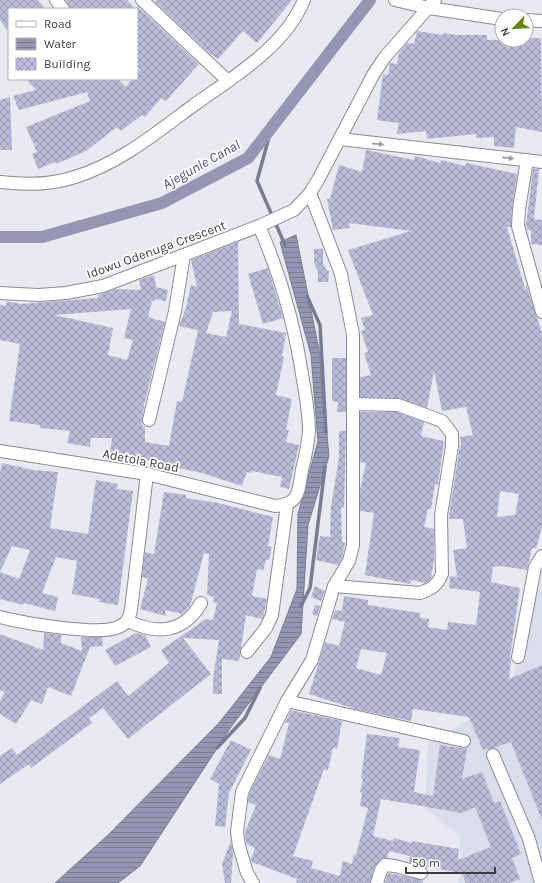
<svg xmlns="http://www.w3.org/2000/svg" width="542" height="883" viewBox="0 0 542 883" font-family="Karla,sans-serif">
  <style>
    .built { fill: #dbdcec }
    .water { fill: url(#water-rules); stroke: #7a7b90 }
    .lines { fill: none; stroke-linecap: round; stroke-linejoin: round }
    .stream { stroke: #7a7b90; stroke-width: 3.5 }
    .canal { stroke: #9596b3; stroke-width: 12 }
    .building { fill: url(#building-cross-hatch); fill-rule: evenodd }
    .minor-casing { stroke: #8a8a93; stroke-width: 14 }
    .minor { stroke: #fff; stroke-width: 12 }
    .oneway { fill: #9e9ea0 }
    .labels { text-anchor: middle; stroke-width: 3.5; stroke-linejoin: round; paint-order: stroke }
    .street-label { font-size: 13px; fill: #3c3c40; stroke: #fff }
    .water-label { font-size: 14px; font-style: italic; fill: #4b4b77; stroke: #fff }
  </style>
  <defs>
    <pattern id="water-rules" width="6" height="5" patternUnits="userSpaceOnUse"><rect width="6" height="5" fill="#9596b3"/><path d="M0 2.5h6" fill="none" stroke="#7b7c93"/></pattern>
    <pattern id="building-cross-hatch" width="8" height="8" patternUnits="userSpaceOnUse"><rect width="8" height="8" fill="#b9bbd9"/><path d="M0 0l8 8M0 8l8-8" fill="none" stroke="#9899b1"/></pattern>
  </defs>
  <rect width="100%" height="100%" fill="#e9e9f2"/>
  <polygon class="built" points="542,579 542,883 458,883 461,873 460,837 425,807 428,742 473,718 511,682"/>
  <polygon class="water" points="296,235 319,350 329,456 308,525 301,634 231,727 140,866 118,883 55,883 108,835 219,723 271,657 297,589 298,514 318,441 311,355 280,242"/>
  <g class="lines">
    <g class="stream">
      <polyline points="272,126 257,181 285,245"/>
      <polyline points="307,296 320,325 326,433"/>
      <polyline points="301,606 310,588 325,467"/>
      <polyline points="217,748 245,718 260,688"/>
    </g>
    <polyline class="canal" points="0,237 42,237 162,203 248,158 370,0"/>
  </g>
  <g class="building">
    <polygon points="0,0 38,0 45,9 9,9 9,33 0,20"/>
    <polygon points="66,0 127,0 135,9 71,9"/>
    <polygon points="156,0 292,0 257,43 243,31 218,59 209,53 155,2"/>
    <polygon points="137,6 199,64 166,101 161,98 145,117 142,115 121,131 117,127 86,151 56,164 55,162 38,169 32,154 37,152 26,127 90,101 87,92 19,110 13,96 36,90 26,79 118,79 126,87 132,79 137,79 137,73 140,69 137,67"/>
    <polygon points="417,31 443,35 443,33 457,35 487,35 487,40 526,40 526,38 541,38 542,132 516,127 514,148 494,146 494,137 476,138 476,134 427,139 426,131 397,134 399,123 377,120 383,74 388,75 390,63 397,64 399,53 407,43 414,44"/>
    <polygon points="10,97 12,150 0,150 0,100"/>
    <path d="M366,150L414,160L415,156L440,163L441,160L465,166L466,163L517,174L512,208L511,227H507L526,292V284L542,333V527L536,549L532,548L527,570L501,566L493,567L491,582L520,588L510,657L511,660L509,679L542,665V820L511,742L487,750V748L483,750L469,717L413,709L411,721L355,709L309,694L325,642L339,646L345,622L332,619L335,610L342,611L344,596L368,600V605L420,613V618L429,619L428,627L447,630L448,622L476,625L479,601L480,592L449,588L450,576L457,577L453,550L467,548L463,519H449V515L460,445H461L460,437L473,435L466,407L442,411L434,371L427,408L398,398L360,397V377L371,375L364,353L368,352L361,331L365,330L361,318L373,315L348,250L411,231L349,223L350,228L333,230L327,199H330L339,165L362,172ZM500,491L519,494L515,515L497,517ZM361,649L387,653L381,675L356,668Z"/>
    <polygon points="533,169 539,169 534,219 542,220 542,245 531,244 531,230 527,230 526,225"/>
    <path d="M238,242L239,324L286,333L282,356L284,357L276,395L292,399L286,430H289L286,442L299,445L289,489L280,487L282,477L252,471V473L247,472L242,486L202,473L159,464V462L110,453L112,438H91L90,447L67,443L70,431L40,428V425L9,421L20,344L0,340V305L6,306L7,301L20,304L98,298V295L116,289L141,290L139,280L154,275L156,287L168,290L166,301L155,299V301H152L148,317L165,322L144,405L142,422L143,427H145V442L169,446L177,401L182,402L198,330L179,326L185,311L191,285L197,287L191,260ZM131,309L124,338L133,340L127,360L108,355L113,328L54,315ZM232,311L226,337L206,333L213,312Z"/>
    <polygon points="314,249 323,249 323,264 327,271 329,271 328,282 318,282 318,271 314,263"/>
    <polygon points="268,268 283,318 263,324 248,274"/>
    <polygon points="332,358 346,358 346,412 337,412 338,402 332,401"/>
    <polygon points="360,412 397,412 424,422 421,436 444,441 438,484 435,484 431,509 428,509 424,527 434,529 434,560 431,578 426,583 411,580 410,584 365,575 374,513 360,511 360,490 366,463 360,462"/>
    <polygon points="339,431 346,431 344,508 341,507 342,542 345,543 342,559 338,565 316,560 320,536 330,537 331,507 339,457"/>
    <path d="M2,463L33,470L58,472L50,528L88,534L96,480L118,484L117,489L133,491L118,605L99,602V599L72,594L77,561L56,557L42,593L58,597L55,611L24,603L23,605L0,599V474ZM12,546L30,550L19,579L0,572Z"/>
    <polygon points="164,492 186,495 186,498 218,503 273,517 268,546 272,547 269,560 266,560 263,570 257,569 252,596 267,599 264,614 262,619 246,615 239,661 222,659 222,694 213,694 213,679 219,640 183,638 211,674 128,739 103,708 89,718 92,723 31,768 29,764 0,784 0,756 12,748 17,755 117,681 128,696 169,663 161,650 206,619 213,620 217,603 213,602 214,597 207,595 209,554 204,553 190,606 182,614 165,610 166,616 140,609 148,579 142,577 145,552 154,554"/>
    <polygon points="315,586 325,591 321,601 311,597"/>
    <polygon points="315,605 320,606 317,616 312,614"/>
    <polygon points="44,633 61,635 61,643 82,651 81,637 102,637 103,646 90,647 71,696 48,687 42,704 31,700 16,724 0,714 0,701 5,692 0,690 0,634 43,650"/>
    <polygon points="136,633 145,635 151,647 115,666 105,650"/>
    <path d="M291,710L342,721L337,749L333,748L328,770L324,769L293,856L313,861L311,868L340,876L343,861L352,864L354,854L356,855L368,808L360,806L362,793L360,792L363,779L361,778L367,734L400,738L398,747L420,750L414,792L433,796L440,745L467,749L462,779L482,772L494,803L500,801L521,854L512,858L520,879L509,883H466L462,873L425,867L409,862L410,856L389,851L387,858H382L375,866L370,883H296L297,879L252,862L251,859L255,848L246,844L245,832L256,805L248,802L249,794L269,755L280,759L289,723H285ZM381,799L462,813L475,807L491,847L458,860L459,849L412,841V843L394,838L393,841L373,836Z"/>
    <polygon points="231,740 251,750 229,793 225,827 215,826 219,784 210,779"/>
    <polygon points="231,841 233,852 231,883 225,883 222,864"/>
    <polygon points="388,873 423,880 422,883 385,883"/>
  </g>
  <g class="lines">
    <defs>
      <g id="minor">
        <polyline points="56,0 63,9"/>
        <polyline points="142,0 228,81"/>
        <polyline points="395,0 429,8 502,19"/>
        <polyline points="526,20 542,21"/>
        <polyline points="340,139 542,162"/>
        <polyline points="527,160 519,209 518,226 542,312"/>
        <path d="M0,182C24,185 51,185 75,177C120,163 156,133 194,105C233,77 285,47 304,0"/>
        <polyline points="0,293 38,295 66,293 103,286 259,226 294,210 310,193 318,180 373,75 385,57 435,0"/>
        <polyline points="149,420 175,311 184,255"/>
        <path d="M0,451L147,474L275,506C300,504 298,492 302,470C305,458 308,445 309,431C309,414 306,397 303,380C295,326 281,276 259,226"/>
        <path d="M334,586L420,593C431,589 437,586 442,574L441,515L452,446V434L442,421L398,405L353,404"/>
        <path d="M0,617C23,623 95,635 116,628C126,625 129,619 131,610L147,474"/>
        <path d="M128,621C157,635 184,633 201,603"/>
        <polyline points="247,652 266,628 272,615 287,505"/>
        <polyline points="518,657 535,567 542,556"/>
        <polyline points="287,701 464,741"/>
        <polyline points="493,755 529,839 541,883"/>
        <polyline points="253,883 247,873 239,846 237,832 242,792 287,701 312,660 334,586 349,561 353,545 353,334 341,274 310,193"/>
        <polyline points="377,883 381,870 385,865 395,866 421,873"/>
      </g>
    </defs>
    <use href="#minor" class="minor-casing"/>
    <use href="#minor" class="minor"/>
  </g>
  <defs><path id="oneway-solid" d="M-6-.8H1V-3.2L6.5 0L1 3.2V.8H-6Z"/></defs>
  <g class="oneway">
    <use href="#oneway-solid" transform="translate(378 144) rotate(6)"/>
    <use href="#oneway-solid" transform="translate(508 158) rotate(6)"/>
  </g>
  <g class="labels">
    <g class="street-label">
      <text transform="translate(156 249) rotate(-20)" y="5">Idowu Odenuga Crescent</text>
      <text transform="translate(141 460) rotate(11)" y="5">Adetola Road</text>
    </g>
    <g class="water-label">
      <text transform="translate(201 164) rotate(-29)" y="5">Ajegunle Canal</text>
    </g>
  </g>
  <rect x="8" y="8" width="130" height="72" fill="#ffffff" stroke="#b1b1b3"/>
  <rect x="16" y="21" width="20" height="6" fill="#ffffff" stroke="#b1b1b3"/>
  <text x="44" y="28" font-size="12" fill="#3c3c40">Road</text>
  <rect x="16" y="38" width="20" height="12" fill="url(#water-rules)" stroke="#b1b1b3"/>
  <text x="44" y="48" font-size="12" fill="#3c3c40">Water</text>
  <rect x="16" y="58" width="20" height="12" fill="url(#building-cross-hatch)" stroke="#b1b1b3"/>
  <text x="44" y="68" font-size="12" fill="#3c3c40">Building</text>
  <g transform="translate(514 28) rotate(245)"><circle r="19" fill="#ffffff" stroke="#b1b1b3"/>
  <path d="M0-3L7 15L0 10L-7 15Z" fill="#628810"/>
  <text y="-6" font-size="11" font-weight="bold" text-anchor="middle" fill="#3c3c40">N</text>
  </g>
  <path d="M406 867v6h89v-6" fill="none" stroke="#3c3c40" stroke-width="2"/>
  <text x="412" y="867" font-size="12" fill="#3c3c40" stroke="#ffffff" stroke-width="3" paint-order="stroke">50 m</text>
</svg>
